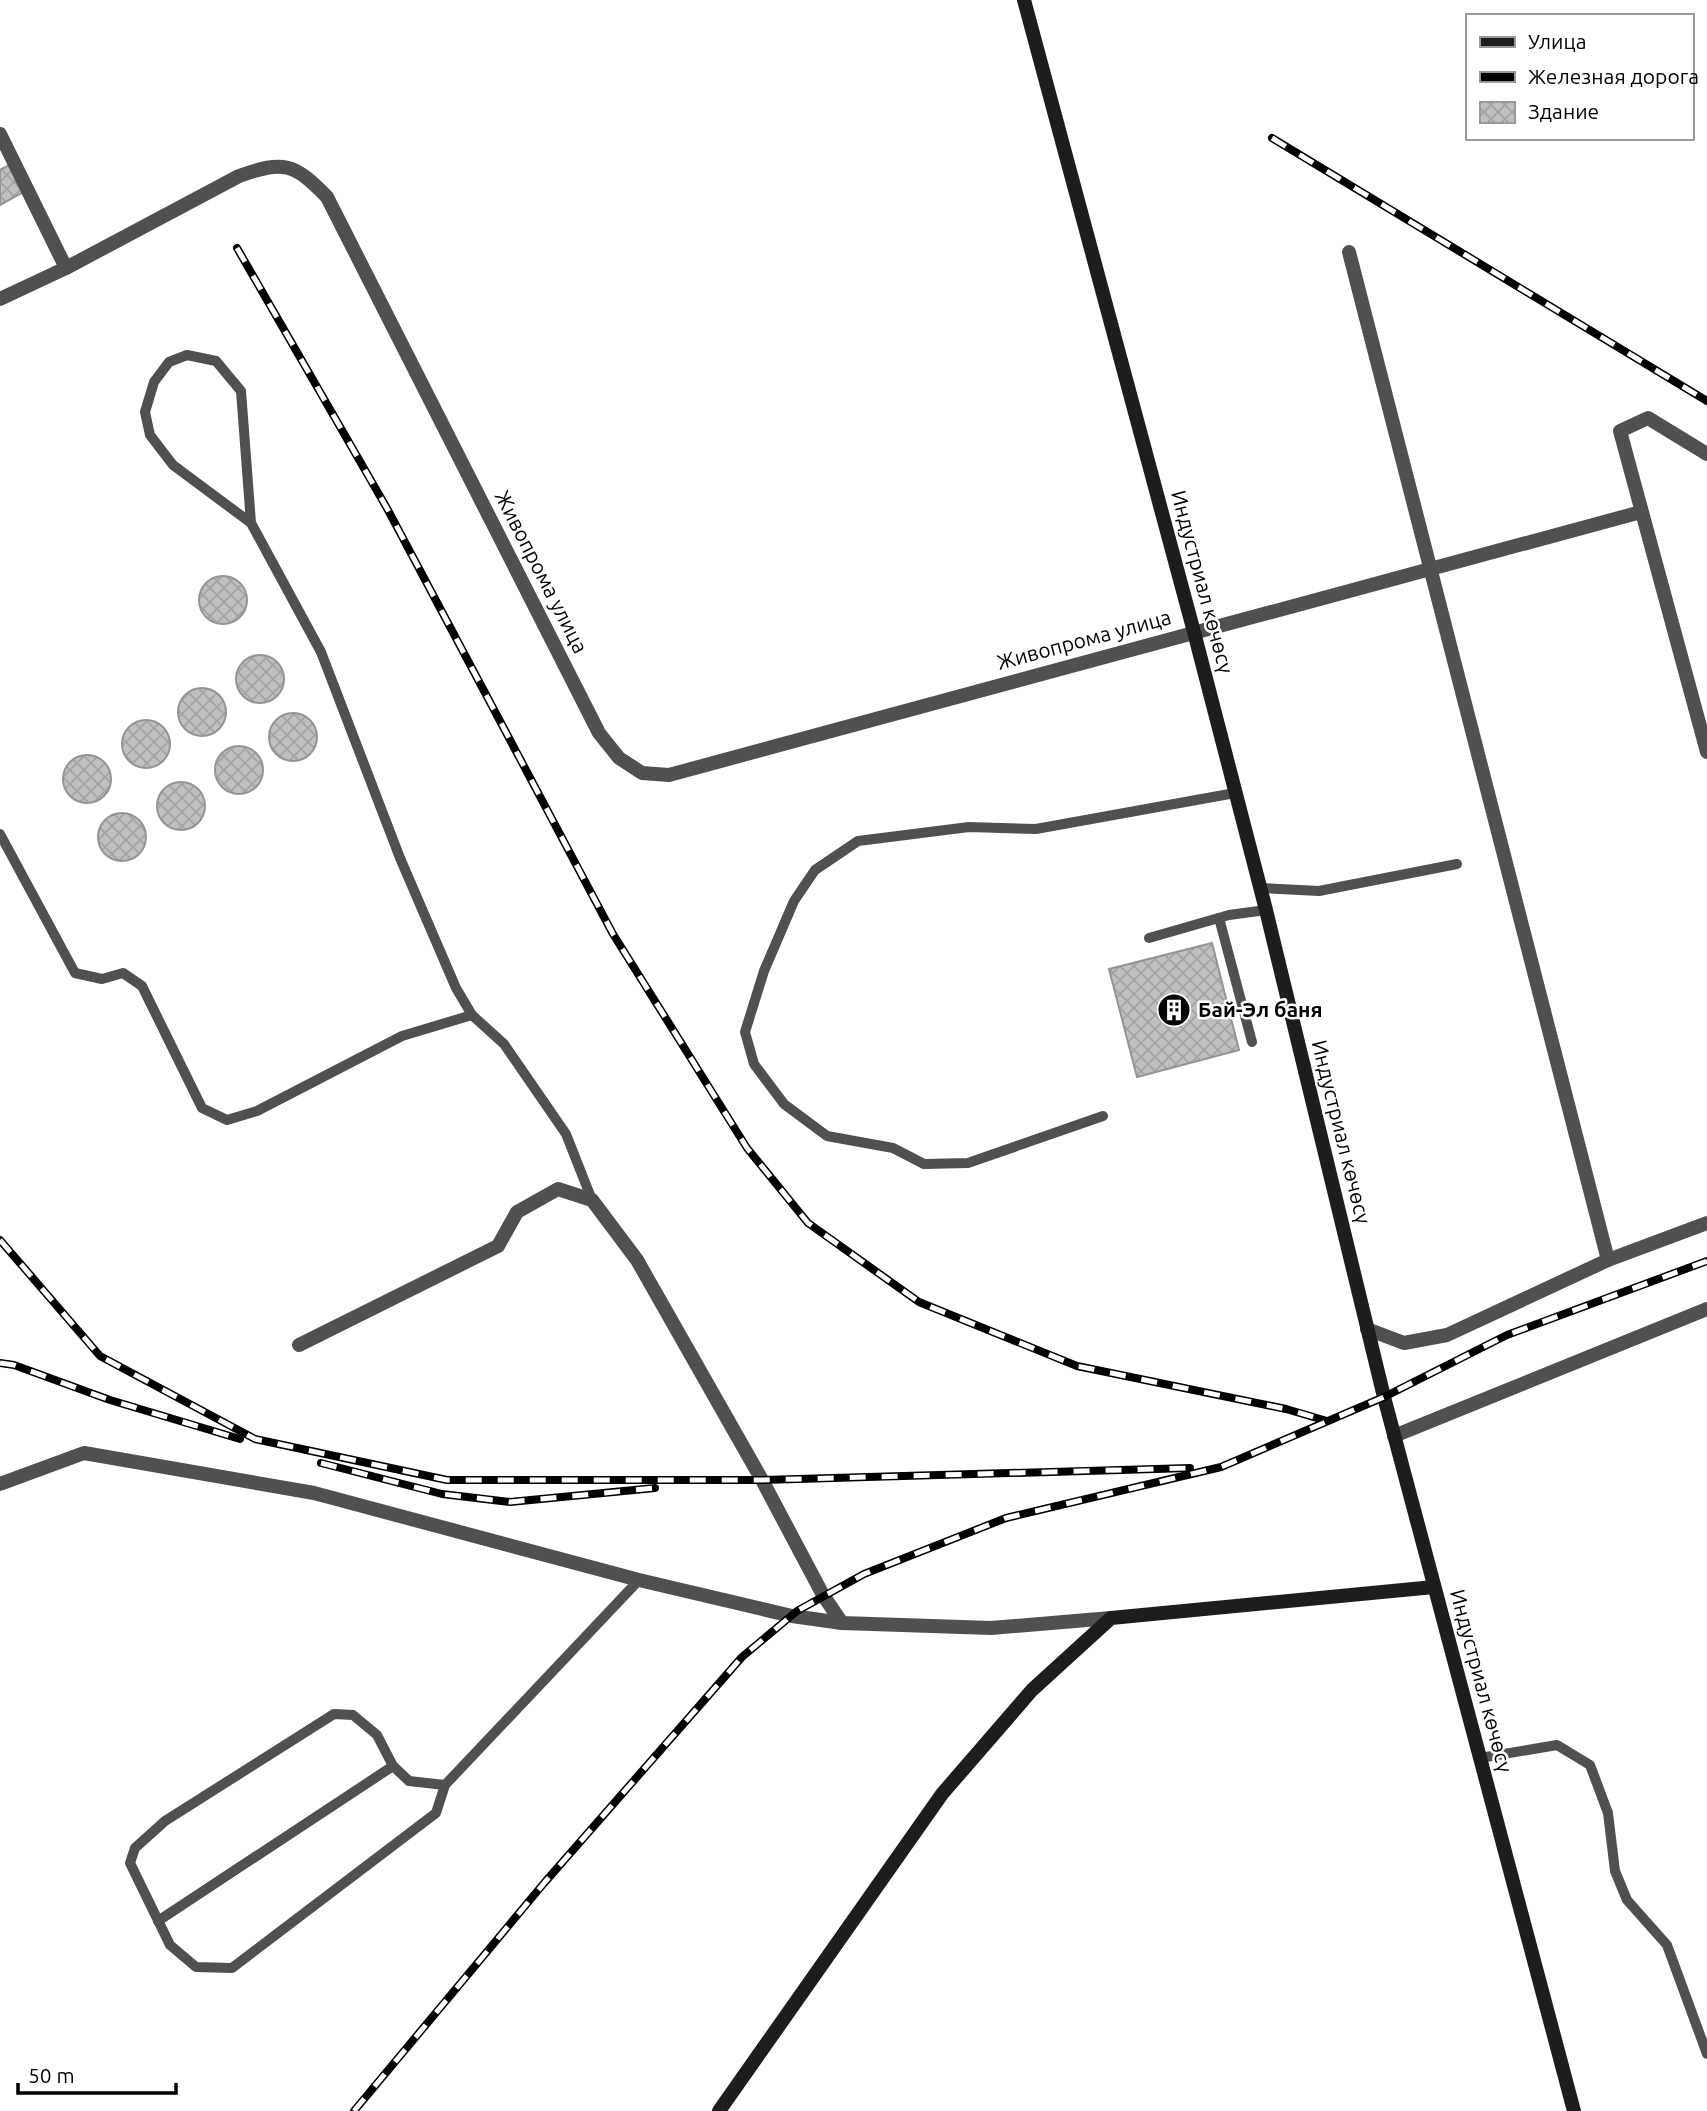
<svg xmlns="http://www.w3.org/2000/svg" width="1707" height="2111" viewBox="0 0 1707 2111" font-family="Ubuntu,sans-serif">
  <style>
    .building { fill: url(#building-cross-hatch); stroke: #949494; stroke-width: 2 }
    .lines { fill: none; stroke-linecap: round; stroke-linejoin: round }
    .lane { stroke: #505050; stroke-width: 10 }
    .street { stroke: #505050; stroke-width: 14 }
    .secondary { stroke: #1d1d1d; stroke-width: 14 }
    .rail-casing { stroke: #000; stroke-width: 8 }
    .rail { stroke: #fff; stroke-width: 5; stroke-dasharray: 16; stroke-linecap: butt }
    .labels { text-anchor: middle; stroke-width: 5; stroke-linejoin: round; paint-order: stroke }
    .street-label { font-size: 21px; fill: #000; stroke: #fff }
    .poi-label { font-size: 21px; font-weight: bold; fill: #000; stroke: #fff; text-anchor: start }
  </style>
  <defs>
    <pattern id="building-cross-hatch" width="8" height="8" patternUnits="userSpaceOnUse" patternTransform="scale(1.75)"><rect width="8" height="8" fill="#c0c0c0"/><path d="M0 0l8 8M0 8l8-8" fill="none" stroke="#a3a3a3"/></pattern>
  </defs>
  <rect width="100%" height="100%" fill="#fff"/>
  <g class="building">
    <polygon points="11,164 25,191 0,205 0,170"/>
    <circle cx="223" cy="600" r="24"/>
    <circle cx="260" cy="679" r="24"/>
    <circle cx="202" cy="712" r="24"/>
    <circle cx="293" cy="737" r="24"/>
    <circle cx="146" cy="744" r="24"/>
    <circle cx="239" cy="770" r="24"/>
    <circle cx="87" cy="779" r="24"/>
    <circle cx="181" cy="806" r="24"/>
    <circle cx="122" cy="837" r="24"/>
    <polygon points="1212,943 1239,1050 1137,1077 1109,969"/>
  </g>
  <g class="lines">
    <g class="lane">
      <polyline points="251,523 173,465 150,435 145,412 154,382 169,362 187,355 216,361 241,391 251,523 321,652 400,858 456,988 472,1015 504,1044 566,1134 592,1200"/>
      <polyline points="0,834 75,973 102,979 123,973 142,986 202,1108 227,1120 257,1111 402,1036 472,1015"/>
      <polyline points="1260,888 1319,891 1457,864"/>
      <polyline points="1219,918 1252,1042"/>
      <polyline points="1149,938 1229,915 1266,910"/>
      <polyline points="1103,1116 968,1163 924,1164 893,1148 827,1136 784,1104 754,1064 745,1032 764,971 794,901 815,870 858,841 969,827 1036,829 1235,793"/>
      <polyline points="1480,1758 1557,1745 1590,1765 1608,1813 1615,1871 1627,1900 1667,1945 1707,2054"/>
      <polyline points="445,1785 409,1781 393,1766 377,1735 353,1715 334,1714 165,1821 135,1848 130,1863 170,1945 196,1967 232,1968 436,1813 445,1785 639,1580"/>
      <polyline points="158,1921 393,1766"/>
    </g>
    <g class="street">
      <polyline points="0,134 66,268"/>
      <polyline points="1349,252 1608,1260"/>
      <path d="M0,299L66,268L239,176C284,160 294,163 327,197L599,733L619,758L642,773L669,775L1641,512"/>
      <polyline points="1707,454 1648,418 1620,431 1707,752"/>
      <polyline points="1367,1329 1404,1343 1447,1335 1608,1260 1707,1223"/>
      <polyline points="299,1345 498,1246 517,1212 558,1189 592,1200 637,1260 762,1480 823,1595 842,1623"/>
      <polyline points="1394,1436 1707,1309"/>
      <polyline points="0,1484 84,1453 314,1493 639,1580 792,1616 842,1623 991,1628 1111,1618"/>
    </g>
    <g class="secondary">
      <polyline points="1024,0 1194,632 1266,910 1384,1397 1574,2111"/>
      <polyline points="719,2111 942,1794 1032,1690 1111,1618 1434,1587"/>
    </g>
    <defs>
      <g id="rail">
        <polyline points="1272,138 1707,401"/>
        <polyline points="237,248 388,510 613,934 747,1148 808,1223 919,1302 1077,1366 1286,1409 1327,1421"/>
        <polyline points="0,1240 100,1356 255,1439 447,1480 762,1480 1190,1468"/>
        <polyline points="0,1363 14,1365 110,1400 240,1439"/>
        <polyline points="321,1463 442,1494 510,1502 655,1488"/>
        <polyline points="354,2111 545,1882 742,1657 797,1611 864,1574 1006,1518 1221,1467 1384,1397 1507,1335 1707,1261"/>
      </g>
    </defs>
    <use href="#rail" class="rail-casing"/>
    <use href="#rail" class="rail"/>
  </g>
  <defs>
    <symbol id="building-disc" viewBox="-11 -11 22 22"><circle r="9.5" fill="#000" stroke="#fff"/><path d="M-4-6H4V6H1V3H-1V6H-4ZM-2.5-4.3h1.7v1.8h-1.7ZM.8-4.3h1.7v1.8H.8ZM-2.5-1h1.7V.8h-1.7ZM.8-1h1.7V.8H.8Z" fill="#fff"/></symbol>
  </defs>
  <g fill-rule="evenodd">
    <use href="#building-disc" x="1155" y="991" width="38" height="38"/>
  </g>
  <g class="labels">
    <g class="street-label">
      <text transform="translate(541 572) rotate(63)" y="7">Живопрома улица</text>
      <text transform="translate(1202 582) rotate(75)" y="7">Индустриал көчөсү</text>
      <text transform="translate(1084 640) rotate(-15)" y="7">Живопрома улица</text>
      <text transform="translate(1341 1132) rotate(76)" y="7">Индустриал көчөсү</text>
      <text transform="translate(1481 1681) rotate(75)" y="7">Индустриал көчөсү</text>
    </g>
    <g class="poi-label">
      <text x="1198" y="1017">Бай-Эл баня</text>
    </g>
  </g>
  <rect x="1466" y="14" width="228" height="126" fill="#ffffff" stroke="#999999" stroke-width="2"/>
  <rect x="1480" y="37" width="35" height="10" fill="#1d1d1d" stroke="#999999" stroke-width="2"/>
  <text x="1528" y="49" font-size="21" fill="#000000">Улица</text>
  <rect x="1480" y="72" width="35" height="10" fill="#000000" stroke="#999999" stroke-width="2"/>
  <text x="1528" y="84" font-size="21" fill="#000000">Железная дорога</text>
  <rect x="1480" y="102" width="35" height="21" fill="url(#building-cross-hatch)" stroke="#999999" stroke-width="2"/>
  <text x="1528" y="119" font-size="21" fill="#000000">Здание</text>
  <path d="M18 2083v10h158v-10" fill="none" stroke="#000000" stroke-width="3.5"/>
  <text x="28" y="2083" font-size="21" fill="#000000" stroke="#ffffff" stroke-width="5" paint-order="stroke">50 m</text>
</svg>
